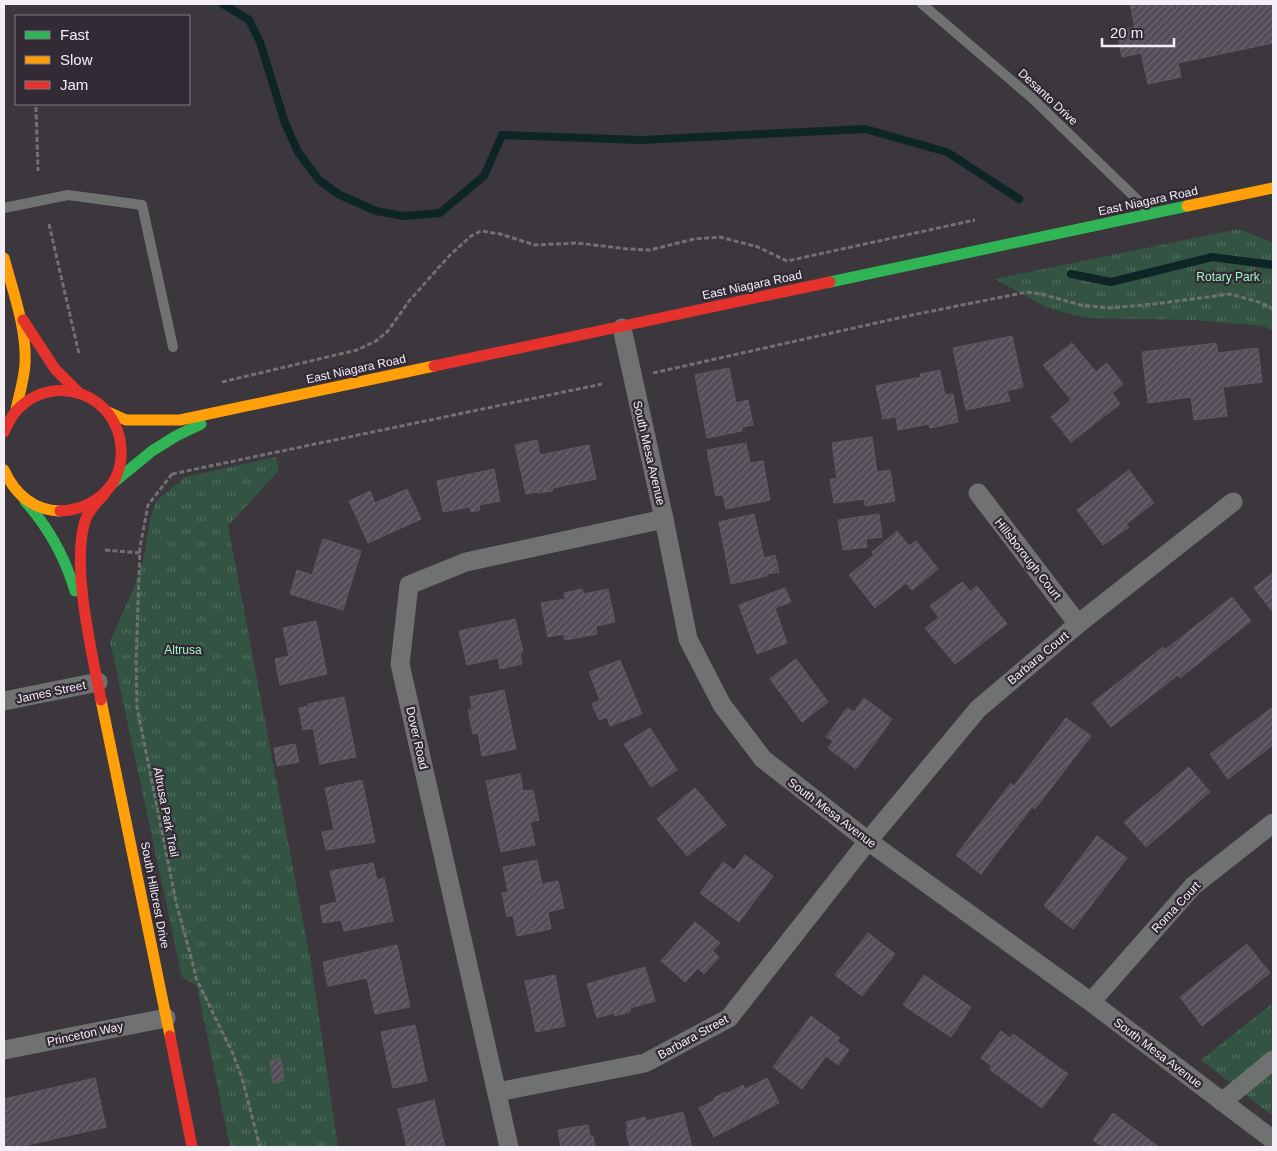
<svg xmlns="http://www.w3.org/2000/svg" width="1277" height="1151" viewBox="0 0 1277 1151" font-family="Helvetica,sans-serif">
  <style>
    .grass { fill: url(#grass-tufts) }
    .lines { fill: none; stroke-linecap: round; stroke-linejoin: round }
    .stream { stroke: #0e2526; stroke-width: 8 }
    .building { fill: url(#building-hatch); stroke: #5e5a60 }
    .path { stroke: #717072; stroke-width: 3; stroke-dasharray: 5 2.5; stroke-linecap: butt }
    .lane { stroke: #707171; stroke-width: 10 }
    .street { stroke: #707171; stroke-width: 19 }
    .fast { stroke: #30b455; stroke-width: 11 }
    .slow { stroke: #ff9f0a; stroke-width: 11 }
    .jam { stroke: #e5322d; stroke-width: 11 }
    .labels { text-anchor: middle; stroke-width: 4.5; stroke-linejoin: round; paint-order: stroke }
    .street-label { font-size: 12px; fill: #f4eff6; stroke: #322a35 }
    .park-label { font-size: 12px; fill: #9ff8c6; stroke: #322a35 }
  </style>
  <defs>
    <pattern id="grass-tufts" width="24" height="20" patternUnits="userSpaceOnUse" patternTransform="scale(1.25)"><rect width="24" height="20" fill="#345443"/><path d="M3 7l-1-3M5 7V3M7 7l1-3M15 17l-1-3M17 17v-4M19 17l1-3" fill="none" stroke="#526d5f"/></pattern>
    <pattern id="building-hatch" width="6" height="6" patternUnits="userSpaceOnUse" patternTransform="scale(1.25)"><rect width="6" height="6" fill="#544d57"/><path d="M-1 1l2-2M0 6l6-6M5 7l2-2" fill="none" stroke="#6d6770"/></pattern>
  </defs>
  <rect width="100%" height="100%" fill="#3b373c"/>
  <g class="grass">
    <polygon points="1239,229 1273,243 1273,331 1264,326 1193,320 1089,318 1065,313 1046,307 995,279"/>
    <polygon points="276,457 279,470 228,526 311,963 338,1147 230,1147 197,986 182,977 110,641 133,590 144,557 150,519 156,501 185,477"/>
    <polygon points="1273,1003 1273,1116 1201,1060"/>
  </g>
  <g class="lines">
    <g class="stream">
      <polyline points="223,4 249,20 260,42 285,123 298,152 319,180 338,194 376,211 404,216 440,213 484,176 502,135 641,140 865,129 947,152 1019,199"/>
      <polyline points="1071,274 1111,282 1212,257 1273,265"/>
    </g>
  </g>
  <g class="building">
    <polygon points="1130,4 1273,4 1273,43 1178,63 1181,77 1148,84 1141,53 1122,57 1117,31 1135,27"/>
    <polygon points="1012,336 1023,387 1007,391 1010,401 966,410 953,348"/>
    <polygon points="1072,343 1096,372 1107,363 1123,384 1112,393 1120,404 1071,442 1051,417 1071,400 1043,365"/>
    <polygon points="1216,343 1218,353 1258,348 1262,382 1223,387 1227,416 1194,420 1191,397 1148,403 1142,352"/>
    <polygon points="729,368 736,403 748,400 753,425 742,427 742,431 707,438 695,375"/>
    <polygon points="940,370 945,395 953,394 958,422 930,428 929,424 898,430 896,417 883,419 876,386 921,377 920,374"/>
    <polygon points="872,437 877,472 890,470 895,501 865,506 864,499 834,503 830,479 837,479 832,443"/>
    <polygon points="537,440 540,455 589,445 596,479 553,488 552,491 539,493 536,492 526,494 515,445"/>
    <polygon points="746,443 750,463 763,461 770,500 726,509 723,495 716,496 707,450"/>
    <polygon points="494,469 500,501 479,505 480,510 471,512 470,507 443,512 437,481"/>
    <polygon points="1129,470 1154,503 1126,524 1129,527 1103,545 1077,510"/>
    <polygon points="407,489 421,519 368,543 349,501 370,491 375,503"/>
    <polygon points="754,514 764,558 775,555 779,572 767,574 767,576 731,584 719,522"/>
    <polygon points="879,514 882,537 866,539 867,547 843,550 838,520"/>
    <polygon points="897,531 909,546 916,541 938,569 912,590 906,583 875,608 849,575 874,555 872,552"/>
    <polygon points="323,539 361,551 343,610 290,594 297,570 312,575"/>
    <polygon points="1273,573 1273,612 1254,588"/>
    <polygon points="962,582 970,591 977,586 1007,624 955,664 925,628 939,617 930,606"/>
    <polygon points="785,588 791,602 775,608 787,643 757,654 739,605"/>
    <polygon points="582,589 584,594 608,589 615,622 596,626 597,634 565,640 564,634 548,637 541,603 565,599 564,593"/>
    <polygon points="1232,597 1251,621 1180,678 1178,675 1111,727 1092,703 1163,647 1165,650"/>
    <polygon points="515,619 523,652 520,653 522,664 500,669 498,658 467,665 459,631"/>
    <polygon points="316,621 327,674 280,685 275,659 289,656 283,628"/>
    <polygon points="796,659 828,702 802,722 770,679"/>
    <polygon points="620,660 642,714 610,726 607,717 599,720 592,704 600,700 589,672"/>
    <polygon points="504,690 516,749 482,756 478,733 473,734 468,710 472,709 470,697"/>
    <polygon points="344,697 356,757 320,764 313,728 303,730 299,708 309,706 308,704"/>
    <polygon points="864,698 892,719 856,769 828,748 833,741 826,737 847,708 854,712"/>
    <polygon points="1273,707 1273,745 1228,779 1210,754"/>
    <polygon points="1066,718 1091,736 1035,809 1032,807 981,874 956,855 1011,783 1014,786"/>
    <polygon points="650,728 677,770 651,787 624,744"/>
    <polygon points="295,744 299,762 277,766 274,748"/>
    <polygon points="1189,767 1210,792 1146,847 1124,822"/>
    <polygon points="520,774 523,791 533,790 539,820 530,822 535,845 501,852 486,781"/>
    <polygon points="362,780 375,842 326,850 322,832 334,830 325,788"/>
    <polygon points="695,788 726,825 687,856 657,819"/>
    <polygon points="1097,836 1127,858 1073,929 1044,906"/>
    <polygon points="745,855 773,876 739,922 700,893 723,862 734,870"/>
    <polygon points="537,860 542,884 558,881 564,908 548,912 551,929 517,936 513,915 507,917 502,893 508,892 503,867"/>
    <polygon points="373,863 377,880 384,878 393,921 344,931 341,920 323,923 320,906 337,902 330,871"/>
    <polygon points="695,922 720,943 713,951 719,957 704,974 698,968 685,982 661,961"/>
    <polygon points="868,933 895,954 862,996 835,975"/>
    <polygon points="1247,944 1270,973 1202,1026 1180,997"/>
    <polygon points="397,945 410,1007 375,1014 367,978 328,986 323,962"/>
    <polygon points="645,967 655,1001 630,1008 630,1012 615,1016 614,1013 597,1018 587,984"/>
    <polygon points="555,975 565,1026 536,1032 525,981"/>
    <polygon points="924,975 971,1007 951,1037 903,1005"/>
    <polygon points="811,1016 840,1038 837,1041 849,1050 838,1065 826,1056 802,1089 773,1067"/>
    <polygon points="415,1025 427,1081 393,1088 381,1032"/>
    <polygon points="1001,1031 1010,1038 1013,1034 1068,1074 1042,1108 989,1069 992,1066 981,1058"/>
    <polygon points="281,1059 284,1080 273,1082 270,1061"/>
    <polygon points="95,1078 106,1127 19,1147 4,1147 4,1099"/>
    <polygon points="767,1078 779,1103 714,1137 699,1108 715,1100 714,1098 725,1092 726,1094 743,1085 745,1089"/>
    <polygon points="434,1100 445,1147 407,1147 398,1109"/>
    <polygon points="683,1112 692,1147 630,1147 626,1130 628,1129 626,1122 645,1117 646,1121"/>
    <polygon points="1113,1113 1159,1147 1103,1147 1093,1140"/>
    <polygon points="588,1125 590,1136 593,1136 595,1147 561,1147 558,1130"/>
  </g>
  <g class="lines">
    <g class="path">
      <polyline points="36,107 38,171"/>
      <polyline points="49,224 79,354"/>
      <polyline points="653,373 912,315 1027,292 1041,294 1081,305 1109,308 1154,304 1230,294 1259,302 1273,309"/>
      <polyline points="222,382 357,350 376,341 388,331 409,301 449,256 471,236 481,231 500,234 535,245 577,243 628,249 650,250 694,239 720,237 758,247 787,261 975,220"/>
      <polyline points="172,474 148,505 140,547 136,662 137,707 176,902 194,968 196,978 233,1054 242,1078 260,1147"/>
      <polyline points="172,474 602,384"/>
      <polyline points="105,550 140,553"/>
    </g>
    <g class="lane">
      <polyline points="922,4 1032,98 1150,212"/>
      <polyline points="4,208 68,195 142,205 173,347"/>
    </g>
    <g class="street">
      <polyline points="622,328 664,519 688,639 722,705 763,759 868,841 1091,1002 1273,1140"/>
      <polyline points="978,493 1078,624"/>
      <polyline points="4,701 98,682"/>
      <polyline points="1091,1002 1193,886 1273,823"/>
      <polyline points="4,1050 166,1018"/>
      <polyline points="497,1092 645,1063 729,1018 868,841 978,709 1078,624 1233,502"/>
      <polyline points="1222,1102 1273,1060"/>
      <polyline points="509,1147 400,664 409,585 466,562 664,519"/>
    </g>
    <g class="fast">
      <polyline points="830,282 1187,206"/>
      <polyline points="113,483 152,451 176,436 201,424"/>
      <path d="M25,501C49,528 65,557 75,591"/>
    </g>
    <g class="slow">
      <polyline points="1187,206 1273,188"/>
      <path d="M4,258C13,292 27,329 25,364C24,380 19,395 16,410"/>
      <polyline points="108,412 126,420 180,420 434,366"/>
      <path d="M4,470C15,494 33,510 60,511"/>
      <polyline points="101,700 170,1036"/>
    </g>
    <g class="jam">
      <polyline points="23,320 55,369 79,393"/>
      <polyline points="434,366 830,282"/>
      <path d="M4,432C8,424 11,416 18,409C55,371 118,395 121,448C122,460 119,474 112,484C99,502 82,510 60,511"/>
      <path d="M101,700C92,653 71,566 85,521C88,510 98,502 105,493"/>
      <polyline points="170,1036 192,1147"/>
    </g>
  </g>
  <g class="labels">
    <g class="street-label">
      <text transform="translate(1048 97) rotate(43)" y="4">Desanto Drive</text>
      <text transform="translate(1148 201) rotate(-12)" y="4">East Niagara Road</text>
      <text transform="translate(752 285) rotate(-12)" y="4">East Niagara Road</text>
      <text transform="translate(356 369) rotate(-12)" y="4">East Niagara Road</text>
      <text transform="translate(649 453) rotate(77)" y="4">South Mesa Avenue</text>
      <text transform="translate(1028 559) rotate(52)" y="4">Hillsborough Court</text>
      <text transform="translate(1038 658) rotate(-40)" y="4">Barbara Court</text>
      <text transform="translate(51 692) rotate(-12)" y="4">James Street</text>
      <text transform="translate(417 738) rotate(77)" y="4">Dover Road</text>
      <text transform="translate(166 812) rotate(79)" y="4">Altrusa Park Trail</text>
      <text transform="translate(832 813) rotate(37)" y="4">South Mesa Avenue</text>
      <text transform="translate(155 895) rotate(79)" y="4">South Hillcrest Drive</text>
      <text transform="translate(1176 907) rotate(-47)" y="4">Roma Court</text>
      <text transform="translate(85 1034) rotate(-12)" y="4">Princeton Way</text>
      <text transform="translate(693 1037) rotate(-29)" y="4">Barbara Street</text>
      <text transform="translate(1158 1053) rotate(37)" y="4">South Mesa Avenue</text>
    </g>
    <g class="park-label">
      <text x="1228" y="281">Rotary Park</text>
      <text x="183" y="654">Altrusa</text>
    </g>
  </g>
  <rect width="1277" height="1151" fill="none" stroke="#f4eff6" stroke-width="10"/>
  <rect x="15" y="15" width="175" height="90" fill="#322a35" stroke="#807982"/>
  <rect x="25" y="31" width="25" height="8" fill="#30b455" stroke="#807982"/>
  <text x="60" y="40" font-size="15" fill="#f4eff6">Fast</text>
  <rect x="25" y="56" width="25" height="8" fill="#ff9f0a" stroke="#807982"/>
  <text x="60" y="65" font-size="15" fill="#f4eff6">Slow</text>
  <rect x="25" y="81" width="25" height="8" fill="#e5322d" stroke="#807982"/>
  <text x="60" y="90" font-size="15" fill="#f4eff6">Jam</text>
  <path d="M1102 38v8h72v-8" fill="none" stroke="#f4eff6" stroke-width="2.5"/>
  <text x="1110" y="38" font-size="15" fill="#f4eff6" stroke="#322a35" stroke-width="4" paint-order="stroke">20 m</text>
</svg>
